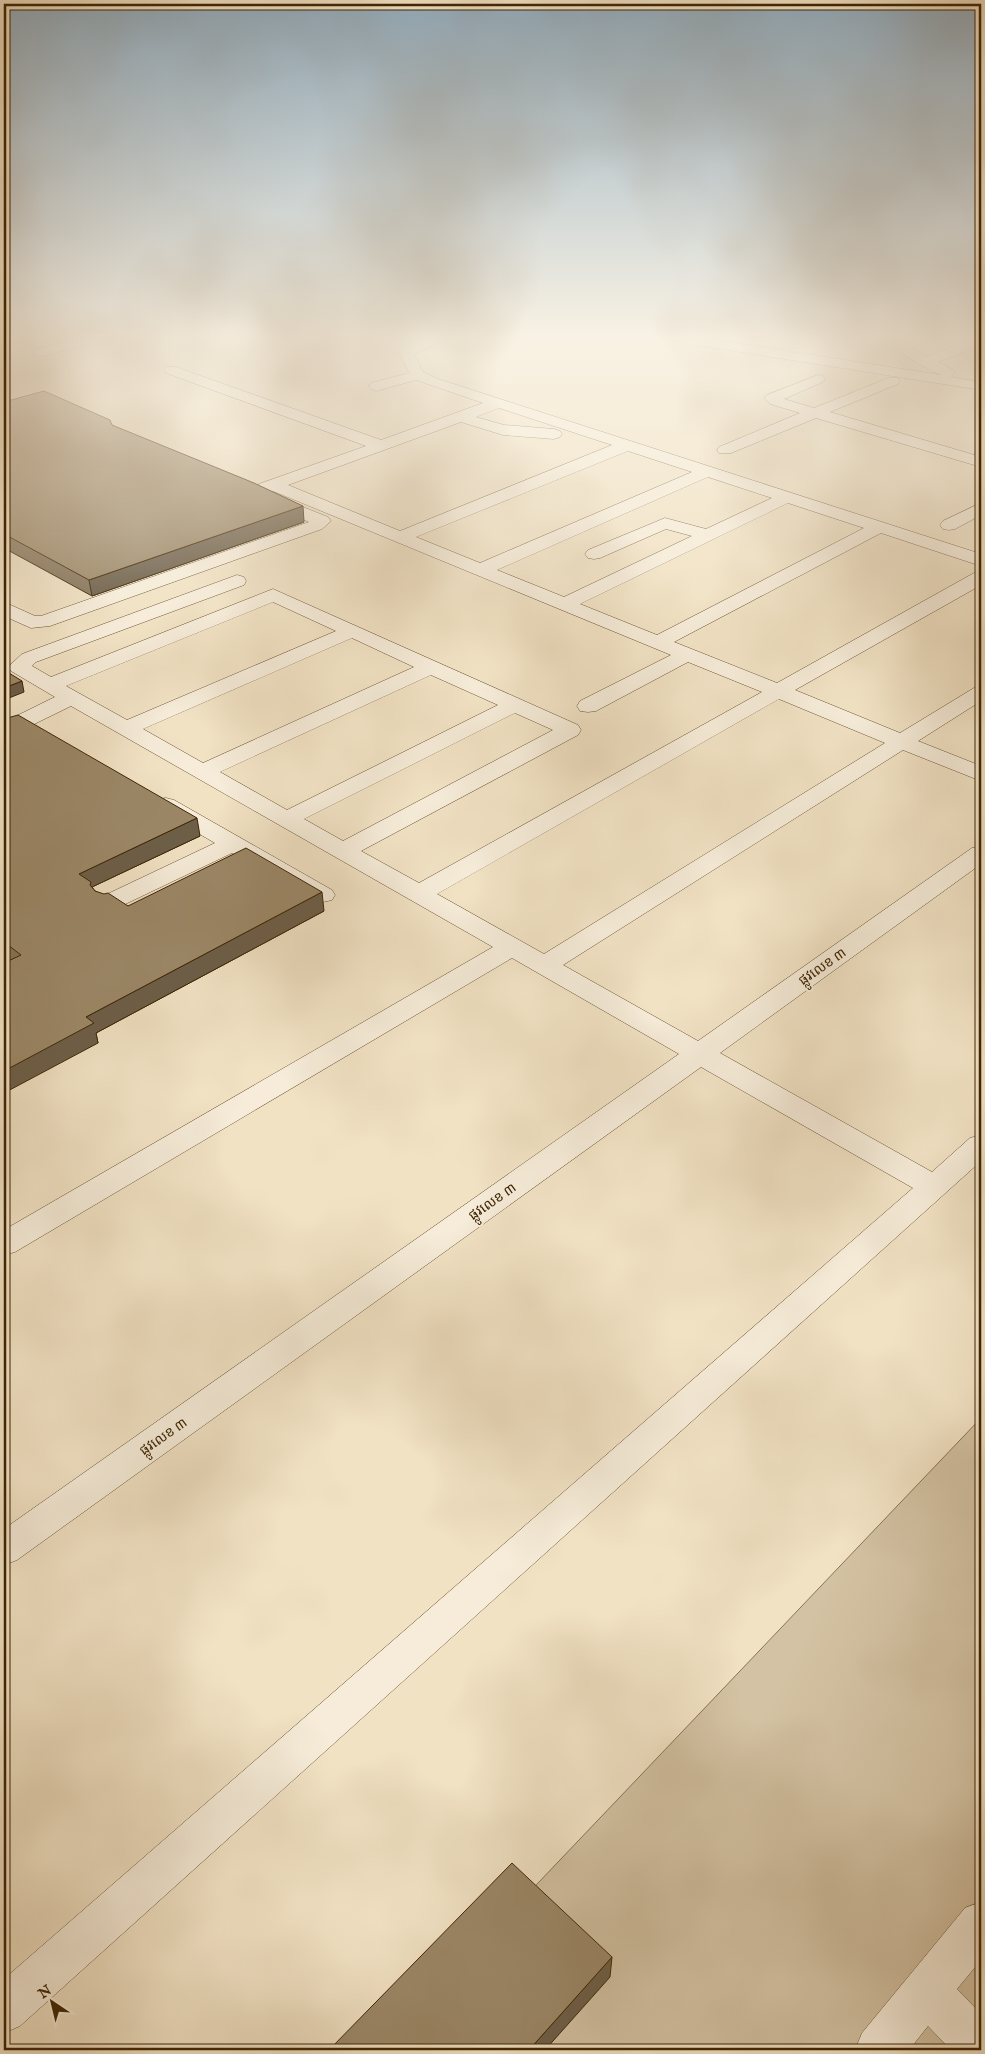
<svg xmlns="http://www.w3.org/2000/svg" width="985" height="2054" viewBox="0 0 985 2054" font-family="'IM FELL English','Noto Sans Khmer',serif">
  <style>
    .green { fill: #d3c2a3; stroke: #887453 }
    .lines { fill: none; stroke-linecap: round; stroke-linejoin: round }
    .minor-casing { stroke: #6b5433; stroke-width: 1 }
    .minor { fill: #f6ecd9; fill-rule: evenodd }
    .wall { fill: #857459; stroke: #3e2503 }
    .shaded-wall { fill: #6c5e48; stroke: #3e2503 }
    .building { fill: #9b8767; stroke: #3e2503 }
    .labels { text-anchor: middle; stroke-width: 4; stroke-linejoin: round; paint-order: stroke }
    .street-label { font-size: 14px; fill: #3e2503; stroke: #f6ecd9 }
  </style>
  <rect width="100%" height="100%" fill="#f1e2c4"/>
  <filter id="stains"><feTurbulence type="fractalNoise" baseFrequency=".004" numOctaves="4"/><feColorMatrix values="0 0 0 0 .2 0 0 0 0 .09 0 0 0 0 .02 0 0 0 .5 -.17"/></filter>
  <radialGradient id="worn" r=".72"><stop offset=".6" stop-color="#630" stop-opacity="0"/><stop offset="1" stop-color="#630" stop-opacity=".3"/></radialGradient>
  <polygon class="green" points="981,1418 981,2050 379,2050"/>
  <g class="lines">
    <defs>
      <g id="minor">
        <polygon points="85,337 108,337 106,340 39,357 34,356 32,353 34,350"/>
        <path d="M427,337H445L443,340L414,354L423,372L438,379L981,554V566L881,533L674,642L777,683L974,573L981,571V585L795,690L900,733L974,688L981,686V701L918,741L981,766V781L903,750L563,965L698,1041L972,848L981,846V864L720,1053L932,1172L970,1138L981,1135V1161L20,2026L4,2033V1979L913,1188L701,1067L17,1560L4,1565V1529L679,1054L512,958L15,1252L4,1255V1230L493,947L71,706L12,735L4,736V722L55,697L11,671L8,667L22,654L237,575L244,577L246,581L244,585L36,662L32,666L51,677L273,589L578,725L581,730L578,735L361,851L419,883L762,692L688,662L596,711L588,712L580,711L577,706L580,701L671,655L273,491L265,493L259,492L257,488L259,484L366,446L166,373L164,370L166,367H176L381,440L483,403L416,380L376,391L371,389L368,386L371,383L409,373L399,352L401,349ZM499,408L612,445L400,531L288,485L461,422L503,435L554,439L560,437L562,434L560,431L554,429L504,425L476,417ZM628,451L692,472L480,563L416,537ZM708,477L772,498L706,529L665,518L588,550L585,554L588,558L594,559L600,558L666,529L692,536L564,597L497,570ZM788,503L864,528L657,635L580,604ZM273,602L336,631L127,720L66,686ZM352,638L414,667L203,763L143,729ZM431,675L498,705L287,810L220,772ZM779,699L885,743L544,954L437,894ZM515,713L553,730L343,841L304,819Z"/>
        <path d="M664,337H697L941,375C921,365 900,356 887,337H901L910,346L927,357L976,337H981V345L938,362L953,370L955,373L951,377L981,382V390L671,341Z"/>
        <polygon points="818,375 823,376 825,379 823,382 784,399 814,408 888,378 898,378 900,381 898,384 830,412 981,457 981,467 816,418 731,453 719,453 717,450 719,447 800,413 770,404 764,398 767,395"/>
        <polygon points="293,503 328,517 331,521 322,529 50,626 31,628 4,616 4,602 35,616 41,616 309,522 287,512 284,508 287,504"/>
        <polygon points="981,503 981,515 955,529 949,530 943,529 940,525 943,521"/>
        <polygon points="166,798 174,800 332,890 335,895 332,900 323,902 314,900 232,853 117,908 108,911 99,908 95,903 99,898 215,843 158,810 154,805 158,800"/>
        <polygon points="981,1902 981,1960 957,1989 981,2014 981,2050 951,2050 928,2026 909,2050 855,2050 862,2033 965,1908"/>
      </g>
    </defs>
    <use href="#minor" class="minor-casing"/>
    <use href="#minor" class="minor"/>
  </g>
  <g class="wall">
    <polygon points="4,402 112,425 304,522 92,596 4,548"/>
    <polygon points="4,708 6,718 200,836 92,887 95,891 128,906 324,911 96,1033 98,1043 4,959"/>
  </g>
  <g class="shaded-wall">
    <polygon points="303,506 304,522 92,596 89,580"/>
    <polygon points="22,681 24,692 4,700 4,688"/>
    <polygon points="4,708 6,719 4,721"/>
    <polygon points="197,818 200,836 92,887 79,874"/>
    <polygon points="322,892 324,911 96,1033 98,1043 4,1093 4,1071 86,1017"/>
    <polygon points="612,1957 610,1977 545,2050 529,2050"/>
  </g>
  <g class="building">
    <polygon points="44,391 110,420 112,425 254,483 303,506 89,580 4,534 4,402"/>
    <polygon points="4,670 22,681 4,688"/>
    <polygon points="18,715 197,818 79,874 91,882 90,885 95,891 104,894 108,893 128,906 246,848 322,892 86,1017 94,1023 4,1071 4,963 21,955 4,942 4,719"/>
    <polygon points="512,1863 612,1957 529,2050 329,2050"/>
  </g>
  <linearGradient id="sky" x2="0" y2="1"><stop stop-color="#93adbf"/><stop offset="0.54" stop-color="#f9f2e4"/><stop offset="1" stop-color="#f9f2e4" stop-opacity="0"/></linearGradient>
  <rect width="985" height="624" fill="url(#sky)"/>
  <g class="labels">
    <g class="street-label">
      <text transform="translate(822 966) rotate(-35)" y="5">ផ្លូវលេខ ៣</text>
      <text transform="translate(492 1201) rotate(-35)" y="5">ផ្លូវលេខ ៣</text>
      <text transform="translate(163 1436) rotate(-35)" y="5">ផ្លូវលេខ ៣</text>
    </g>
  </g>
  <rect width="985" height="2054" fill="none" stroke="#f1e2c4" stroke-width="20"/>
  <rect x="5" y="5" width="975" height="2044" fill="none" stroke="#3e2503" stroke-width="2.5"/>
  <rect x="10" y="10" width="965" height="2034" fill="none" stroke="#3e2503"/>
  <g transform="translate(52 2002) rotate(325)" stroke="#f6ecd9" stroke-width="4" paint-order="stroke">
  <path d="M0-4L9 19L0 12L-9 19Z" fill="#3e2503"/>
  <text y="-8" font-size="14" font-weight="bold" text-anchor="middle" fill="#3e2503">N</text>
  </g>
  <rect width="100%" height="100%" filter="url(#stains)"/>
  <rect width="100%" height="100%" fill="url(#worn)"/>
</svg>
